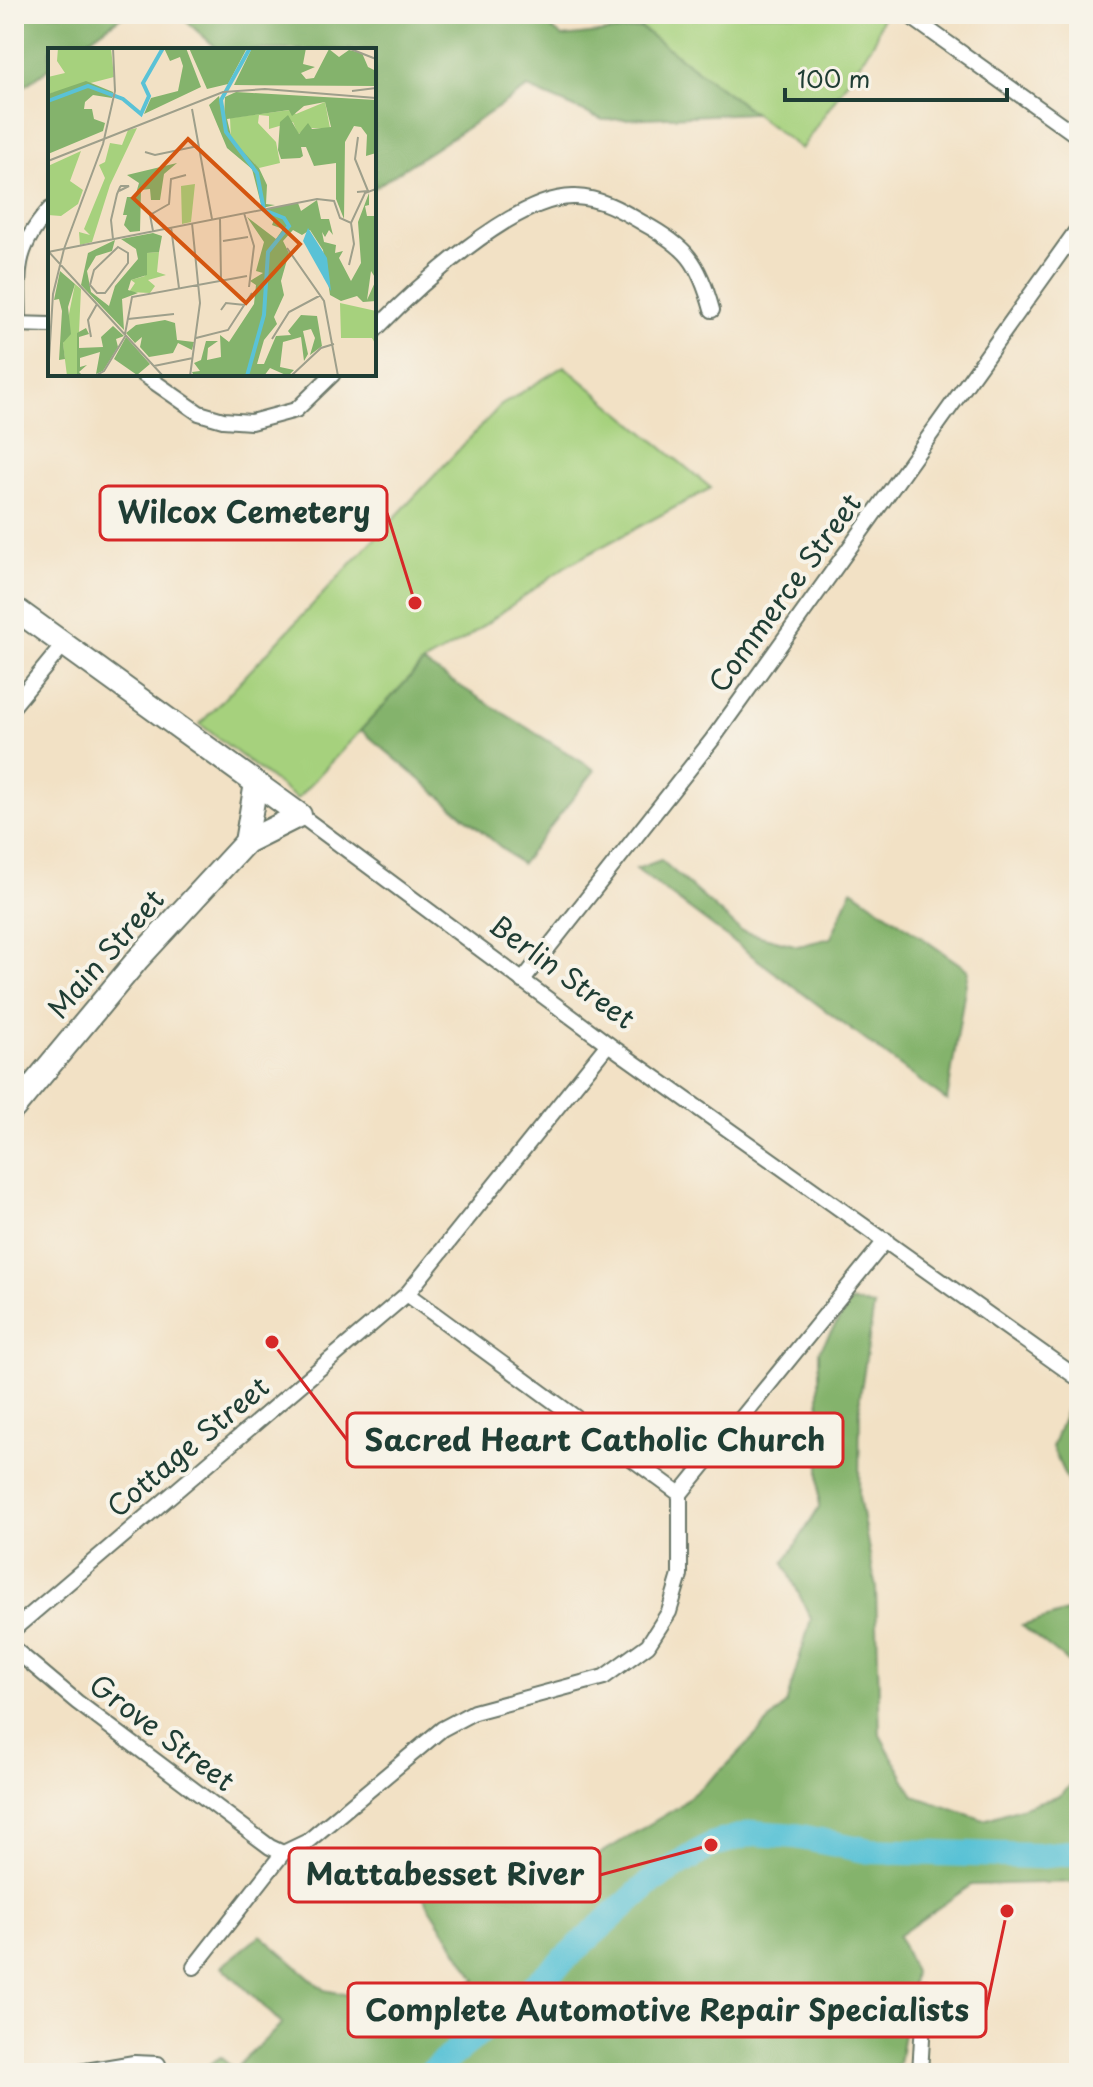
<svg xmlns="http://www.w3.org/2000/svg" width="1093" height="2087" viewBox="0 0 1093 2087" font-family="'Playpen Sans',sans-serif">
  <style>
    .green { fill: #a6d17d; stroke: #628758; stroke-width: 2 }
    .forest { fill: #84b36c; stroke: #527850; stroke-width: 2 }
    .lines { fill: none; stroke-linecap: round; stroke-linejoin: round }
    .river { stroke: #5ac2d6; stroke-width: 26 }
    .street-casing { stroke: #697667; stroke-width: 18 }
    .secondary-casing { stroke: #697667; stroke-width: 26 }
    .street { stroke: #fff; stroke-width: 14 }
    .secondary { stroke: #fff; stroke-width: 22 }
    .labels { text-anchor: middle; stroke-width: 8; stroke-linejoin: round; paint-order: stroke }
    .street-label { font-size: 28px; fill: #1f3d34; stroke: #f7f3e8 }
    .inset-river { fill: none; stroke: #5ac2d6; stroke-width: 4 }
    .inset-road { fill: none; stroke: #9e9f8b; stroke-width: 2 }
    .view { fill: #d45610; fill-opacity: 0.15; stroke: #d45610; stroke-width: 4 }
    .inset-edge { fill: none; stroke: #1f3d34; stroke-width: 4 }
    .leader { fill: none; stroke: #d62828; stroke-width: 3 }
    .callout-dot { fill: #d62828; stroke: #f7f3e8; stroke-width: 3 }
    .callout { fill: #f7f3e8; stroke: #d62828; stroke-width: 3 }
    .callout-label { font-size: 30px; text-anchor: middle; font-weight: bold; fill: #1f3d34 }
  </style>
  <rect width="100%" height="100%" fill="#f7f3e8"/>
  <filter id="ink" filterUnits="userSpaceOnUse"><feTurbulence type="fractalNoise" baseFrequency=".0125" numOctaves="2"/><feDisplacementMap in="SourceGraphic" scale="16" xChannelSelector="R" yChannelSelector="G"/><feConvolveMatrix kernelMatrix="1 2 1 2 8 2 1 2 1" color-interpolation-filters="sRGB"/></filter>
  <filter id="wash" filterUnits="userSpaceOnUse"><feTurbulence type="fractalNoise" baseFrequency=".006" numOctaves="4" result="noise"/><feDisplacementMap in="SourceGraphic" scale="32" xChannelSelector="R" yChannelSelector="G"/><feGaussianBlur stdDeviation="1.8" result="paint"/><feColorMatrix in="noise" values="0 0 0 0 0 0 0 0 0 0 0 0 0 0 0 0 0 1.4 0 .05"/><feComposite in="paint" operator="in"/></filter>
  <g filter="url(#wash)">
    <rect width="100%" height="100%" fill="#f2e1c5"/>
    <g class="green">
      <polygon points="636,14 881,14 883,15 874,42 801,149 641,28"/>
      <polygon points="564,366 711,488 566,566 465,639 423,663 297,799 200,724 500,406"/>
    </g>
    <g class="forest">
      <polygon points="14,14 125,14 74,50 50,50 50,67 14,94"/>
      <polygon points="178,14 533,14 563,37 641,28 754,113 603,120 528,88 374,188 374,50 219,50"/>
      <polygon points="423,663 595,770 521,864 361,730"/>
      <polygon points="661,860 741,931 798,946 831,938 852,889 968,970 947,1101 636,869"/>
      <polygon points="850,1302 874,1306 860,1396 859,1497 876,1588 880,1735 914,1796 984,1820 1060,1795 1079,1778 1079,1882 971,1885 898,1936 914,1972 899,2064 878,2073 196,2073 220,2057 234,2069 282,2024 222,1966 261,1935 324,1990 399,2005 476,1980 422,1895 482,1847 548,1885 678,1807 727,1765 786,1704 811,1619 784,1563 819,1508 819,1351"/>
      <polygon points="1073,1392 1079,1396 1079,1507 1052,1447"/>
      <polygon points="1079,1608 1079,1715 1074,1667 1022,1626"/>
    </g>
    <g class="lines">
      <polyline class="river" points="430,2073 500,2016 652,1881 711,1845 753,1833 796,1836 870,1851 1037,1856 1079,1852"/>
    </g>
  </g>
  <g filter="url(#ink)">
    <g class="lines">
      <defs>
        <g id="street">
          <polyline points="907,14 1079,137"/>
          <path d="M19,323C18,270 13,251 50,209"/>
          <polyline points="14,324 50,325"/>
          <path d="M374,331C415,289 515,195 575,197C601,198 621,210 643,223C687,247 699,262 712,310"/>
          <polyline points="143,374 199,413 223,420 251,422 296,410 333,374"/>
          <polyline points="14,705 64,644"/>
          <polyline points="300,815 608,1044 1079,1379"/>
          <polyline points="522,981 712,740 1079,227"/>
          <polyline points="407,1294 680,1494"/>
          <polyline points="14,1629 407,1294 608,1044"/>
          <polyline points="14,1649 77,1702 270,1847 283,1853"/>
          <polyline points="194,1967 283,1853 308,1841 442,1729 474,1712 604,1677 648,1645 669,1612 680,1575 680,1494 886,1240"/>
          <polyline points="74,2073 134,2063 158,2064"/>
          <polyline points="920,2073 925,1987"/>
        </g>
        <g id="secondary">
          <polyline points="14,608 300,815 246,842 138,959 14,1108"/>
          <polyline points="246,842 256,783"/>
        </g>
      </defs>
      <use href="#street" class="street-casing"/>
      <use href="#secondary" class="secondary-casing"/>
      <use href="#street" class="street"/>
      <use href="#secondary" class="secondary"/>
    </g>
  </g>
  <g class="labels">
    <g class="street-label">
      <text transform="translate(785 593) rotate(-54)" y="10">Commerce Street</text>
      <text transform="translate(106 954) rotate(-49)" y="10">Main Street</text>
      <text transform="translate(562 972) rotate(36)" y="10">Berlin Street</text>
      <text transform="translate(188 1447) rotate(-40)" y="10">Cottage Street</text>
      <text transform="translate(162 1733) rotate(37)" y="10">Grove Street</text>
    </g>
  </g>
  <g transform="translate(48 48)">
    <rect width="328" height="328" fill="#f2e1c5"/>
    <path d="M10,0H63L66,29L0,46V29L17,25L9,13ZM277,54L282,80H260L250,86L245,74L221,81V68L211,67L210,75L228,94L232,115L211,120L183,92L182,70L242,62L248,66ZM89,80L62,137L44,194L32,197L31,184L42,187L36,181L57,130L51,117L57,114L62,95L74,97L80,82ZM33,103L22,133L35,142L30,156L13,168L0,167V118ZM147,136L143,174L134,176L133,138ZM111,204L109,224L118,227L100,232L107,238L102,245L81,244L87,235L83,232L97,228L99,205ZM27,236L33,241L29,328H19L15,296ZM292,255L328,263V297L324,290H293Z" fill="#a6d17d"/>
    <path d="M116,0H138L153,39L96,66L103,50L130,43L135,18L132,9L122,13ZM141,0H199L180,36L159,41ZM211,0H258L255,16L267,19L253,25L258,31L266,30L281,1L291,9L301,2L314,5L320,19L328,23V38L186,37L203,2ZM38,33L65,44L64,50L45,47L37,54L36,61H44L46,71L57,75L55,83L0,106V46ZM188,44L328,52V105L318,108L319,87L313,79L306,78L297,94L296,171L288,151V115L266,118L258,99H253L255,108L252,110L233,111L230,102L232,74L240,67L251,86L260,75L264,81L283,79L277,54L256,58L244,68L241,62L179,71L184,92L211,120L219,137L218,156L227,157L214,160L204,121L179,100L161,57L171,48L176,70L177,49ZM129,115L116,126L112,152H103L102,141L93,142L92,183L82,184L76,177L79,167H75L79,149H87L91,135L79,127ZM321,145V157L317,158L319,168H328V231L323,223L319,252L328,232V253L315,254L309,248L293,253L282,247L275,202L262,182L254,187L245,182L235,193L241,205L233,233L236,247L226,269L229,276L216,292L209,316H216L228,288L243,287L240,283L253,267L269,268L274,298L262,307L267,290L263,281L255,283L260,306L256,313L253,289L235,294L232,319L246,322L240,328L222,320L216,328H146L144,324L152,323L146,315L153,312L158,293H170L160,300L159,312L173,309L172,287L181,294L206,256L208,237L202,233L215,225L208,223L216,194L199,169L228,191L235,181L224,177L226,172L214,162L250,155L253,163L269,152L273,171H281L285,187L281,182L277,189L274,184L276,194L288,197L287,205L295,203L291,210L303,233L313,215L310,174ZM105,185L114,188L111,204L99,205V227L83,232L80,242L90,245L74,251L76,282L33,237L40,205L67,192L64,203L48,208L39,223L43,244L61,258L67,238L90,211L88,201L73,191ZM12,223L27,236L20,259L23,286L15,295L17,311L11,312L14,263L11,251L6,252ZM117,272L127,275L129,292L146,294L144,302L130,295L125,305L101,309L92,299L94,289L87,295L78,285L88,277ZM65,278L76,288L68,291L70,299L55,323L48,326L52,304L32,310V319L39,317L31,324L35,328H29V285L38,280L41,286L31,289V300L55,299L53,289ZM78,289L102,316L89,327L66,311Z" fill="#84b36c"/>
    <path d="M260,180L279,210L283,243L255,193Z" fill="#5ac2d6"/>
    <path class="inset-river" d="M0,53L40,38L75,51L93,66L101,48L95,35L115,0M199,328L216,267L220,204L241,178L236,170L216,162L209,125L178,84L173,52L202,0"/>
    <path class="inset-road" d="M300,0L328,11M304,43L328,40M144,61L164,171M97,104L107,107L150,98M0,113L175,44L217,41L328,50M309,144L320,143L307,111L310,89M196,165L206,198L201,239M172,170L173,232M123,179L131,240M105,183L102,167L121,156L123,131L138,127M65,191L63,172L69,146L72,139L73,138H81L71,143M175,193L200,189M70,199L80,205V215L57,245H49L42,237L46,222ZM239,200L276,253L290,328M0,203L115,328M0,204L269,151L286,153L292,170L303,175L317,145L328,141M301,217L306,196L303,175M173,262L178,255L197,257M80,271L126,266M77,286L84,249L199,228M43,289L40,272L49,256M148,290L180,282L204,245M224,291L241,264L273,247M106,318L145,310M0,328L5,246L16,201L55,96L67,43L65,0M47,328L56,323L78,287M142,328L152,255L144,175M243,328L273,300L286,296"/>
    <path class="view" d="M140,91L252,196L198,255L85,150Z"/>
    <rect width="328" height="328" class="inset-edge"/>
  </g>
  <path class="leader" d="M415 603L387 513M272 1342L347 1440M711 1845L600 1875M1007 1911L986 2010"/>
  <g class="callout-dot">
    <circle cx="415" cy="603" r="8"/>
    <circle cx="272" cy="1342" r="8"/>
    <circle cx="711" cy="1845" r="8"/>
    <circle cx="1007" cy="1911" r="8"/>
  </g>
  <g class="callout">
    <rect x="100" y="486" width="287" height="54" rx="8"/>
    <rect x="347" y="1413" width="496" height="54" rx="8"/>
    <rect x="289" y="1848" width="311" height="54" rx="8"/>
    <rect x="348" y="1983" width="638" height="54" rx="8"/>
  </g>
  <g class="callout-label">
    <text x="244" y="523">Wilcox Cemetery</text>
    <text x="595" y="1451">Sacred Heart Catholic Church</text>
    <text x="445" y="1885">Mattabesset River</text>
    <text x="667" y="2021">Complete Automotive Repair Specialists</text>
  </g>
  <rect width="1093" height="2087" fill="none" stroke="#f7f3e8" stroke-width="48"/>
  <path d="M785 88v12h222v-12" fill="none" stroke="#1f3d34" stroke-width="4"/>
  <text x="797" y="88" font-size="24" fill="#1f3d34" stroke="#f7f3e8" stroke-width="6" paint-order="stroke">100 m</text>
</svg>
